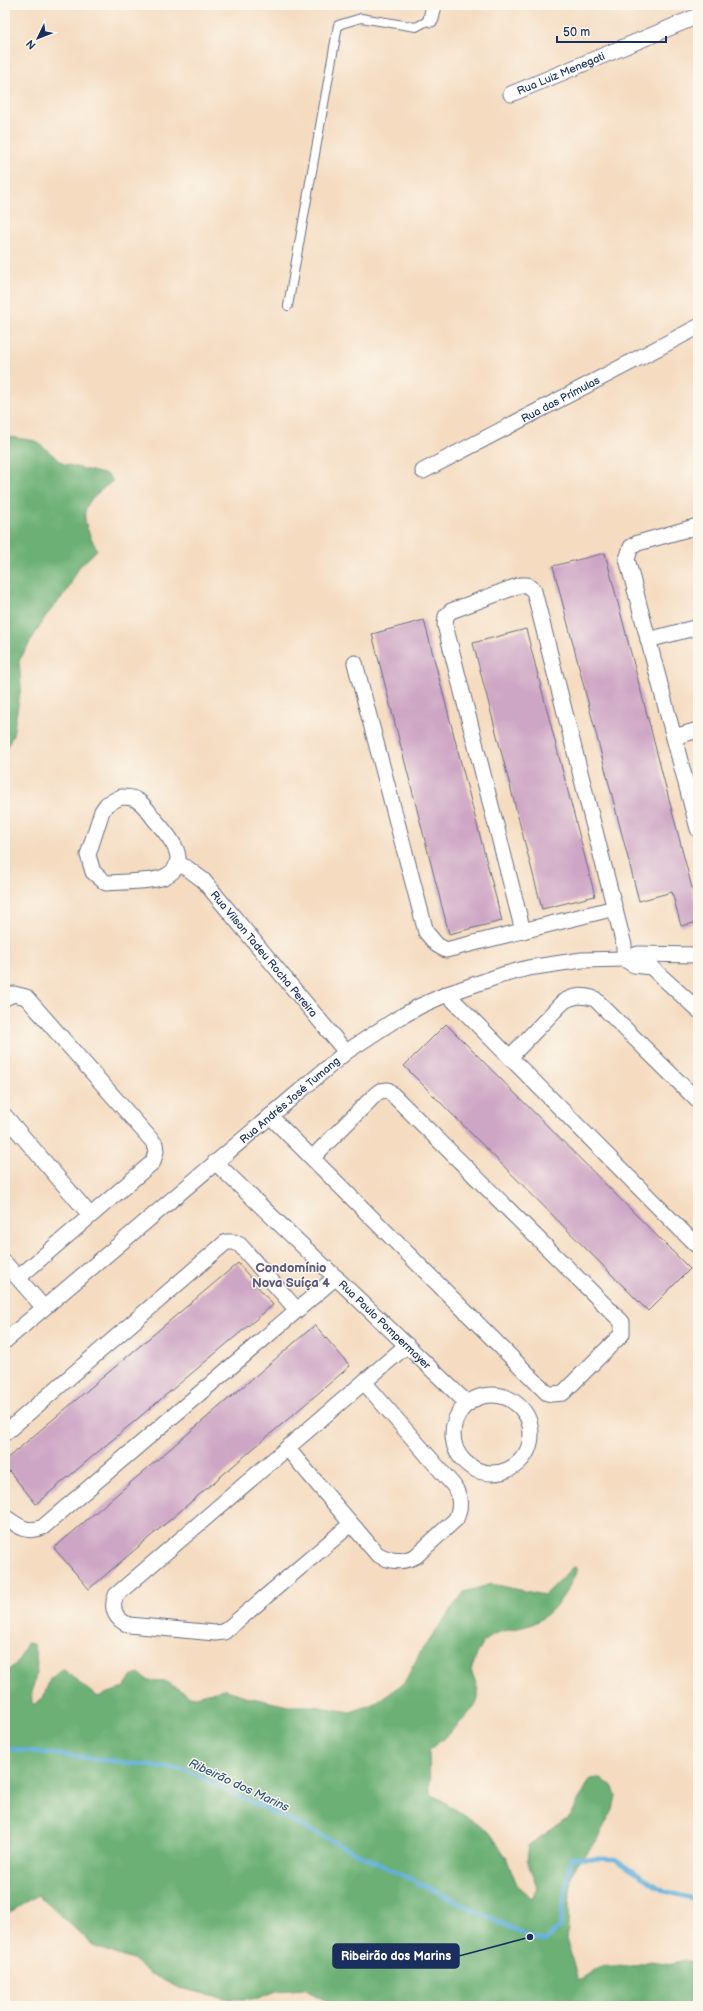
<svg xmlns="http://www.w3.org/2000/svg" width="703" height="2011" viewBox="0 0 703 2011" font-family="'Balsamiq Sans',sans-serif">
  <style>
    .forest { fill: #6cb075; stroke: #44706a }
    .lines { fill: none; stroke-linecap: round; stroke-linejoin: round }
    .stream { stroke: #62b0dc; stroke-width: 4.5 }
    .building { fill: #cea6c5 }
    .lane-casing { stroke: #676c81; stroke-width: 10 }
    .street-casing { stroke: #676c81; stroke-width: 17 }
    .lane { stroke: #fff; stroke-width: 8 }
    .street { stroke: #fff; stroke-width: 15 }
    .labels { text-anchor: middle; stroke-width: 3; stroke-linejoin: round; paint-order: stroke }
    .street-label { font-size: 11px; fill: #1b2f5e; stroke: #fbf7ec }
    .water-label { font-size: 12px; font-style: italic; fill: #305684; stroke: #fbf7ec }
    .quarter-label { font-size: 13px; font-weight: bold; fill: #5a5982; stroke: #fbf7ec }
    .leader { fill: none; stroke: #1b2f5e; stroke-width: 1.5 }
    .callout-dot { fill: #1b2f5e; stroke: #fbf7ec; stroke-width: 1.5 }
    .callout { fill: #1b2f5e; stroke: #1b2f5e; stroke-width: 1.5 }
    .callout-label { font-size: 12px; text-anchor: middle; font-weight: bold; fill: #fff }
  </style>
  <rect width="100%" height="100%" fill="#fbf7ec"/>
  <filter id="ink" filterUnits="userSpaceOnUse"><feTurbulence type="fractalNoise" baseFrequency=".025" numOctaves="2"/><feDisplacementMap in="SourceGraphic" scale="8" xChannelSelector="R" yChannelSelector="G"/><feConvolveMatrix kernelMatrix="1 2 1 2 8 2 1 2 1" color-interpolation-filters="sRGB"/></filter>
  <filter id="wash" filterUnits="userSpaceOnUse"><feTurbulence type="fractalNoise" baseFrequency=".012" numOctaves="4" result="noise"/><feDisplacementMap in="SourceGraphic" scale="16" xChannelSelector="R" yChannelSelector="G"/><feGaussianBlur stdDeviation="0.9" result="paint"/><feColorMatrix in="noise" values="0 0 0 0 0 0 0 0 0 0 0 0 0 0 0 0 0 1.4 0 .05"/><feComposite in="paint" operator="in"/></filter>
  <g filter="url(#wash)">
    <rect width="100%" height="100%" fill="#f5dcc1"/>
    <g class="forest">
      <path d="M5,407L6,430L10,437L36,441L64,464L108,475L113,481C78,506 79,514 97,550L79,567L67,591L45,617L19,661L21,687L13,735L5,751Z"/>
      <path d="M574,1566L577,1570C568,1592 552,1616 530,1625C516,1630 494,1629 484,1642C478,1649 475,1661 471,1670C474,1679 480,1690 478,1699C474,1713 440,1741 429,1751L430,1794L443,1801L490,1833L506,1857L518,1887L532,1898L538,1889L527,1861L529,1845L570,1817L590,1779L599,1778L613,1786L616,1796L613,1809L595,1843L576,1864L571,1876L567,1941L578,1981L601,1966H632L651,1961L672,1964L686,1961L698,1962V2006H335L304,1989L277,1991L255,1999H230L179,1988L149,1973L133,1960L95,1947L38,1895L10,1912L5,1903V1673L18,1662L27,1643L33,1644C36,1653 38,1663 36,1673C35,1683 29,1695 33,1705L43,1698L50,1679L63,1669L97,1697L123,1688L132,1676L140,1674L149,1681L166,1682L192,1697L224,1689L248,1697L288,1706H312L351,1712L373,1704L404,1683L421,1651L464,1592L492,1584L544,1595Z"/>
    </g>
    <g class="lines">
      <polyline class="stream" points="5,1748 186,1770 530,1937 545,1941 560,1927 571,1858 615,1859 664,1891 698,1900"/>
    </g>
    <g id="blocks">
      <g class="building">
        <polygon points="605,553 698,911 698,922 681,926 672,892 639,901 553,566"/>
        <polygon points="424,620 502,921 449,934 372,634"/>
        <polygon points="526,629 595,896 542,909 473,643"/>
        <polygon points="446,1024 690,1269 648,1311 404,1066"/>
        <polygon points="238,1263 273,1305 36,1504 5,1466 5,1460"/>
        <polygon points="315,1325 350,1366 89,1589 54,1548"/>
      </g>
    </g>
  </g>
  <g filter="url(#ink)">
    <use href="#blocks" fill-opacity="0" stroke="#676c81" stroke-width="1"/>
    <g class="lines">
      <defs>
        <polyline id="lane" points="288,306 338,25 361,18 416,27 431,19"/>
        <g id="street">
          <polyline points="431,19 434,5"/>
          <path id="s1" d="M511,94L698,16"/>
          <path id="s2" d="M423,471L698,327"/>
          <polyline points="698,526 638,543 631,547 627,559 698,829"/>
          <polyline points="648,640 698,627"/>
          <polyline points="355,663 426,932 437,945 446,950 615,908"/>
          <polyline points="674,737 698,730"/>
          <path d="M121,797C127,797 133,797 138,801C145,805 150,814 155,820C167,834 195,863 164,877C153,882 119,882 106,883L93,872L88,855L102,811L107,804Z"/>
          <path id="s3" d="M177,863L187,868L203,880L346,1052"/>
          <polyline points="523,931 445,625 446,616 451,611 520,585 527,585 534,591 624,945 624,959"/>
          <polyline points="624,959 634,965 651,967 698,1010"/>
          <polyline points="447,994 695,1244 698,1244"/>
          <polyline points="5,998 14,994 26,997 155,1144 156,1151 153,1162 18,1278"/>
          <path d="M510,1057L563,1002C574,995 583,995 595,999L698,1101"/>
          <polyline points="5,1116 90,1215"/>
          <polyline points="270,1116 547,1393 552,1394 563,1393 622,1334 622,1322 388,1090 380,1091 376,1094 312,1158"/>
          <path id="s4" d="M215,1162L468,1404"/>
          <polyline points="5,1263 44,1308"/>
          <path id="s5" d="M5,1341L346,1052L395,1020L420,1006L447,994L502,975L528,968L582,960L624,959L638,954L698,955"/>
          <circle cx="492" cy="1434" r="39"/>
          <polyline points="5,1433 226,1242 234,1242 240,1245 297,1310"/>
          <path d="M287,1448L377,1554C390,1562 403,1563 416,1556L456,1519C461,1507 461,1498 454,1486L364,1382"/>
          <path d="M5,1517C18,1526 27,1534 43,1527L336,1277"/>
          <path d="M351,1524L224,1632L215,1633L129,1625C116,1620 110,1609 116,1595L407,1345"/>
        </g>
      </defs>
      <use href="#lane" class="lane-casing"/>
      <use href="#street" class="street-casing"/>
      <use href="#lane" class="lane"/>
      <use href="#street" class="street"/>
    </g>
  </g>
  <g class="labels">
    <g class="street-label">
      <text dy="4" stroke="none"><textPath href="#s1" startOffset="54">Rua Luiz Menegati</textPath></text>
      <text dy="4" stroke="none"><textPath href="#s2" startOffset="155">Rua das Prímulas</textPath></text>
      <text dy="4" stroke="none"><textPath href="#s3" startOffset="127">Rua Vilson Tadeu Rocha Pereira</textPath></text>
      <text dy="4" stroke="none"><textPath href="#s5" startOffset="373">Rua Andrés José Tumang</textPath></text>
      <text dy="4" stroke="none"><textPath href="#s4" startOffset="235">Rua Paulo Pompermayer</textPath></text>
    </g>
    <g class="water-label">
      <text transform="translate(239 1785) rotate(25)" y="4">Ribeirão dos Marins</text>
    </g>
    <g class="quarter-label">
      <text x="291" y="1272">Condomínio<tspan x="291" dy="15">Nova Suíça 4</tspan></text>
    </g>
  </g>
  <path class="leader" d="M530 1937L459 1956"/>
  <circle class="callout-dot" cx="530" cy="1937" r="4"/>
  <rect class="callout" x="333" y="1944" width="126" height="24" rx="4"/>
  <g class="callout-label">
    <text x="396" y="1960">Ribeirão dos Marins</text>
  </g>
  <rect width="703" height="2011" fill="none" stroke="#fbf7ec" stroke-width="20"/>
  <g transform="translate(38 38) rotate(227)" stroke="#fbf7ec" stroke-width="3" paint-order="stroke">
  <path d="M0-3L7 15L0 10L-7 15Z" fill="#1b2f5e"/>
  <text y="-6" font-size="11" font-weight="bold" text-anchor="middle" fill="#1b2f5e">N</text>
  </g>
  <path d="M557 36v6h109v-6" fill="none" stroke="#1b2f5e" stroke-width="2"/>
  <text x="563" y="36" font-size="12" fill="#1b2f5e" stroke="#fbf7ec" stroke-width="3" paint-order="stroke">50 m</text>
</svg>
